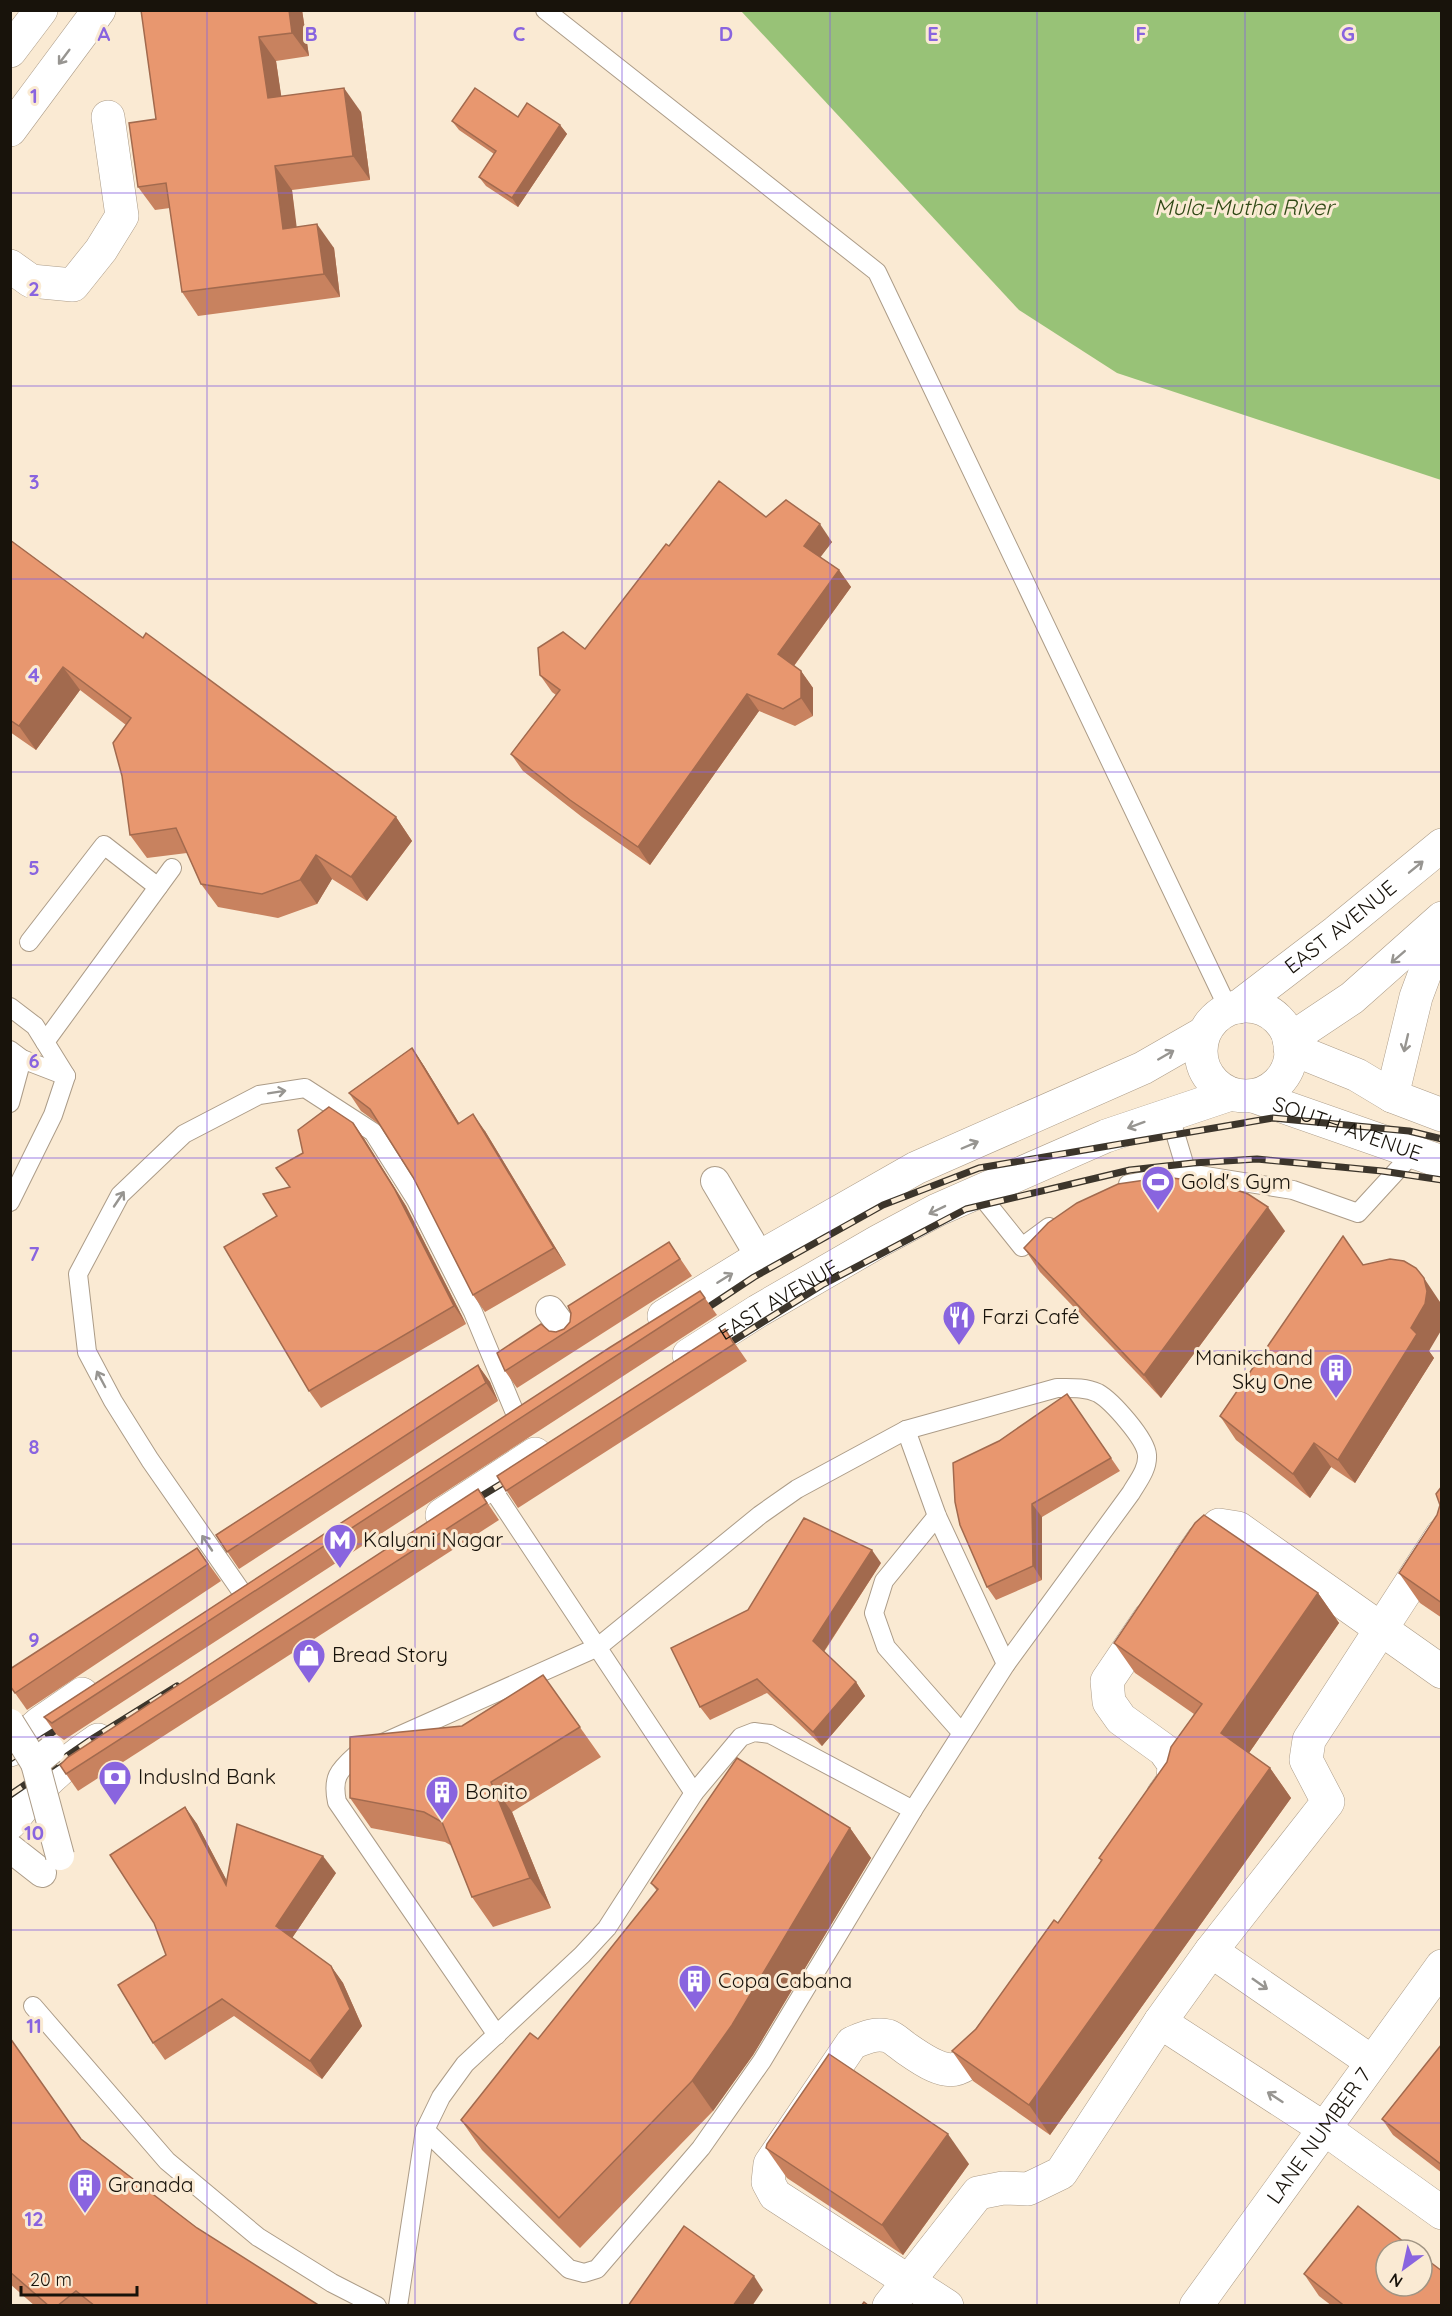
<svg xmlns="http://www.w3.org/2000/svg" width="1452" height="2316" viewBox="0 0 1452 2316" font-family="Quicksand,sans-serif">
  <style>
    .water { fill: #98c277 }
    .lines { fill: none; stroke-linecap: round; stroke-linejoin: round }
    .service-casing { stroke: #ac9c88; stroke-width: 20 }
    .pedestrian-casing { stroke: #ac9c88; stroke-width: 30 }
    .minor-casing { stroke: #ac9c88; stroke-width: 34 }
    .tertiary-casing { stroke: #ac9c88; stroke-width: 34 }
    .secondary-casing { stroke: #ac9c88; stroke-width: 34 }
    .service { stroke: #fff; stroke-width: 18 }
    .pedestrian { stroke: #fff; stroke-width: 28 }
    .minor { stroke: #fff; stroke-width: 33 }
    .tertiary { stroke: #fff; stroke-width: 33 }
    .secondary { stroke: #fff; stroke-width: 33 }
    .rail-casing { stroke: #3c352b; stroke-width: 7 }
    .rail { stroke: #faead3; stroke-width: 4.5; stroke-dasharray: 14; stroke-linecap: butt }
    .pedestrian-bridge-casing { stroke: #ac9c88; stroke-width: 30; stroke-linecap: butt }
    .pedestrian-bridge { stroke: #fff; stroke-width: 28 }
    .wall { fill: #c8825f }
    .shaded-wall { fill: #a26a4e }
    .building { fill: #e8976f; stroke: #a26a4e; stroke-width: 1.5 }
    .oneway { stroke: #979591 }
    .grid { fill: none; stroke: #8964df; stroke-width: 1.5; stroke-opacity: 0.55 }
    .labels { text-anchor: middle; stroke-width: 6; stroke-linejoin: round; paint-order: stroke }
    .street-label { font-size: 21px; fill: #18130b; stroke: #faead3 }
    .poi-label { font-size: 21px; fill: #18130b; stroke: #faead3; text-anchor: start }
    .water-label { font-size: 22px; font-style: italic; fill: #304a16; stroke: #faead3 }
    .grid-label { font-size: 20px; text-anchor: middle; font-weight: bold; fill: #8964df; stroke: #faead3; stroke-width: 6; stroke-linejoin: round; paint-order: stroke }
  </style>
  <rect width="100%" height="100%" fill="#faead3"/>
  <polygon class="water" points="741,11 1441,11 1441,480 1117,373 1019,310"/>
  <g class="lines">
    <defs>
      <g id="service">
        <polyline points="545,10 877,272 1229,1010"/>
        <polyline points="29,942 104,845 158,887"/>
        <polyline points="10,1007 35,1026 66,1076 53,1115 10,1202"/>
        <polyline points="45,1042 172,868"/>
        <polyline points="10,1050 22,1059 66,1076"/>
        <polyline points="10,1103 22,1059"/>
        <polyline points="1169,1113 1187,1173"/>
        <polyline points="1128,1184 1187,1173 1293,1190 1358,1213 1414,1152"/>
        <polyline points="978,1192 1022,1247 1049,1227"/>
        <polyline points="906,1430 937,1516 1006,1664"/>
        <polyline points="489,1484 694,1793"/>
        <polyline points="937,1516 884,1581 874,1613 886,1647 961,1732"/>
        <polyline points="241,1591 150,1460 113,1401 87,1352 78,1274 120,1195 184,1134 259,1095 305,1088 373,1132 416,1200 473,1312 515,1413"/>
        <polyline points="33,2006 167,2161 258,2237 332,2283 377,2306"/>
        <path d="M425,2130L569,2269L584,2273L597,2269L701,2148L762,2061L913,1810L1006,1664L1131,1493C1138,1481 1148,1469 1147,1455C1146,1439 1112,1401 1098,1393C1085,1387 1071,1388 1057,1388L906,1430L797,1489L760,1515L598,1647L356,1755C338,1771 332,1778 337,1802L497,2035"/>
        <polyline points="398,2306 425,2130 441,2097 465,2064 582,1955 607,1928 694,1793 741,1737 754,1732 770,1734 913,1810"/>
      </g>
      <g id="pedestrian">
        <polyline points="715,1181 760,1257"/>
        <polyline points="550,1310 567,1333"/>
        <polyline points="10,1848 42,1873"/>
      </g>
      <g id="minor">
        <polyline points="10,51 41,10"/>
        <polyline points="10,130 99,10"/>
        <polyline points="10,266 31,281 73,285 101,250 122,216 108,117"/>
        <polyline points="1190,1558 1202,1541 1219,1525 1238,1528 1442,1672"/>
        <polyline points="1149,1619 1107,1681 1109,1702 1121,1719 1164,1750 1174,1764 1173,1781 1163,1795"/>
        <polyline points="1211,1951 1372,2062"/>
        <polyline points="1160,2022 1325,2129 1442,2213"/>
        <polyline points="889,2306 978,2193 1003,2188 1028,2189 1061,2173 1160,2022 1211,1951 1328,1802 1306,1760 1309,1740 1442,1535"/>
        <path d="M947,2306L775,2195L768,2182L770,2164L852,2043C864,2038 874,2033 888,2036C894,2038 901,2045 907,2049C950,2079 961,2078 992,2035"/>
        <path id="s1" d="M1196,2306L1442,1966"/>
      </g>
      <g id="tertiary">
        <path id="s2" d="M1238,1007L1336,932L1442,845"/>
        <polyline points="1289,1040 1352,998 1442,918"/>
        <polyline points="1392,1096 1416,997 1442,927"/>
      </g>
      <g id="secondary">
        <circle cx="1246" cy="1051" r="45"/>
        <polyline points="1290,1048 1357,1075 1392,1096 1442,1115"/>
        <path id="s3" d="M1253,1096L1442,1162"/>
        <polyline points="664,1316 760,1257 916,1168 1143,1068 1204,1033"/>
        <path id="s4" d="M689,1355L758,1311L879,1241L937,1210L1106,1136L1231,1094"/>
        <polyline points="442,1515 535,1454"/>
        <polyline points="10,1750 40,1723 82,1694"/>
        <path d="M10,1823C36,1789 63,1763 98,1740"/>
      </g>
    </defs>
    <use href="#service" class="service-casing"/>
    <use href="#pedestrian" class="pedestrian-casing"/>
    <use href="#minor" class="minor-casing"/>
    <use href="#tertiary" class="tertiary-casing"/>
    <use href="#secondary" class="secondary-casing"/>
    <use href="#service" class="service"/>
    <use href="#pedestrian" class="pedestrian"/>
    <use href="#minor" class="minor"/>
    <use href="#tertiary" class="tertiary"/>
    <use href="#secondary" class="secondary"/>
    <defs>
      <g id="rail">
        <polyline points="698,1314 754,1277 883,1205 979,1168 1273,1118 1409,1131 1442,1139"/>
        <polyline points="720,1349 822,1285 966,1209 1130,1170 1193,1163 1257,1159 1382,1171 1442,1180"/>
        <polyline points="470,1503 516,1475"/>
        <polyline points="10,1759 69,1722"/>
        <polyline points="10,1795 92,1739 177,1686"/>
      </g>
    </defs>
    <use href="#rail" class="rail-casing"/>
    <use href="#rail" class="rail"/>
    <defs>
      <g id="pedestrian-bridge">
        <polyline points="10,1723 35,1763"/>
        <polyline points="51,1750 35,1763 60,1856"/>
      </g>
    </defs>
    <use href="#pedestrian-bridge" class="pedestrian-bridge-casing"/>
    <use href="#pedestrian-bridge" class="pedestrian-bridge"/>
  </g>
  <g class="wall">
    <polygon points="141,10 302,10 309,56 276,61 281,96 361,112 370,180 292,190 296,227 334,248 340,297 198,316 182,292 170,208 155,210 138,187 156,119"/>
    <polygon points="518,117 560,125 567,134 518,207 486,186 479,177 494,154 459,130 452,121"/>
    <polygon points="766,517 832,542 820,557 839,570 851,587 794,666 801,671 813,688 813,716 795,726 759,711 650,865 582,817 523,771 511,754 556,695 552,692 540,675 585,649 669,546"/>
    <polygon points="10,540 143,638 396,817 412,841 367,901 332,879 317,904 278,918 218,907 201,884 187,853 147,858 130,835 126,725 80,690 36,750 10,732"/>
    <polygon points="412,1048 424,1066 459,1123 485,1131 566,1265 485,1312 473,1295 413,1177 380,1125 361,1111 349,1093"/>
    <polygon points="353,1123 365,1140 406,1206 466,1324 321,1408 309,1391 277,1216 290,1187"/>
    <polygon points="1285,1231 1161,1398 1040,1272 1024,1248"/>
    <polygon points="669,1242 692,1276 517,1388 505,1371 549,1331 556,1332 564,1329"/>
    <polygon points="1364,1265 1440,1302 1429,1351 1434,1358 1355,1483 1331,1467 1310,1498 1236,1440 1220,1416"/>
    <polygon points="700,1291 717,1315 64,1740 56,1734 44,1717"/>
    <polygon points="725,1329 747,1361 518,1508 497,1476"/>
    <polygon points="478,1365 490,1382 498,1401 239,1569 216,1535"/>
    <polygon points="1067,1394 1120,1471 1042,1517 1042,1580 996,1600 987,1587 999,1441"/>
    <polygon points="1442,1486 1442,1618 1420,1603 1399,1573 1437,1515 1440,1505"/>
    <polygon points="478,1489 499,1520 78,1791 66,1774"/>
    <polygon points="197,1548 221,1581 27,1710 15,1693"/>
    <polygon points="881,1563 824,1652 856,1682 865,1696 822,1746 767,1693 710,1720 700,1707"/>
    <polygon points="1318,1593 1339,1623 1249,1753 1270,1768 1291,1798 1050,2135 973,2081 952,2051 976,2029 1058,1923 1101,1861 1099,1858 1167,1762 1194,1714 1135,1673 1114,1643"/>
    <polygon points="543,1675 601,1757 512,1812 551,1908 493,1927 472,1897 452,1846 445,1842 371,1828 350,1798"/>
    <polygon points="185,1807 197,1824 227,1881 336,1873 292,1938 331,1966 343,1983 362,2026 322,2079 234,2016 165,2060 153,2043 166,1955"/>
    <polygon points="850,1828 871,1858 753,2055 713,2111 580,2248 482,2150 461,2120 538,2039 657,1891 651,1883"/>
    <polygon points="10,2038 81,2139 197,2228 320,2306 35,2306 10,2284"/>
    <polygon points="1442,2044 1442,2173 1393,2135 1382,2119"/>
    <polygon points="766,2148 969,2164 903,2255 787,2178"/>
    <polygon points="1304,2274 1442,2306 1332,2306 1319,2296"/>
  </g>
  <g class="shaded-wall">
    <polygon points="289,10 302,10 309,56 292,33"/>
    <polygon points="259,37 276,61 285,121 268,98"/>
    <polygon points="344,88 361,112 370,180 353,156"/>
    <polygon points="560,125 567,134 518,207 512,198"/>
    <polygon points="275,166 292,190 300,253 283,229"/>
    <polygon points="317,224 334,248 340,297 324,274"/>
    <polygon points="820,524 832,542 816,563 804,546"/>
    <polygon points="839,570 851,587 790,671 778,654"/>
    <polygon points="63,667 80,690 36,750 19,726"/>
    <polygon points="801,671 813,688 813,716 801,698"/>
    <polygon points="747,694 759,711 650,865 638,847"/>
    <polygon points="396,817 412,841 367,901 351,877"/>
    <polygon points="316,855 332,879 317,904 300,880"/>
    <polygon points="412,1048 424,1066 470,1141 458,1124"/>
    <polygon points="473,1114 485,1131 566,1265 554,1248"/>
    <polygon points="353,1123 365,1140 406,1206 466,1324 454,1306"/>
    <polygon points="1268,1207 1285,1231 1161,1398 1144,1375"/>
    <polygon points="1424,1278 1440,1302 1442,1306 1442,1329 1429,1351 1434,1358 1355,1483 1338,1460"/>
    <polygon points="478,1365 490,1382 498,1401 486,1383"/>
    <polygon points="1314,1443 1331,1467 1310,1498 1293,1474"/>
    <polygon points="1032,1504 1042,1517 1042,1580 1033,1566"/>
    <polygon points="872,1550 881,1563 822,1654 813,1641"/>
    <polygon points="1318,1593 1339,1623 1242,1763 1221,1733"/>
    <polygon points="856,1682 865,1696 822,1746 813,1732"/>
    <polygon points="1270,1768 1291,1798 1050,2135 1029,2105"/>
    <polygon points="491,1782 512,1812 551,1908 530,1878"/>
    <polygon points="185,1807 197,1824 238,1902 226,1885"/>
    <polygon points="850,1828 871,1858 753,2055 713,2111 692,2081"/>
    <polygon points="323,1856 336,1873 288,1944 276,1926"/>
    <polygon points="331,1966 343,1983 362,2026 322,2079 310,2061"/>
    <polygon points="948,2134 969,2164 903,2255 882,2225"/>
    <polygon points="754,2276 763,2290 752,2306 733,2306"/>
  </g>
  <g class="building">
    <polygon points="141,10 289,10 292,33 259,37 268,98 344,88 353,156 275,166 283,229 317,224 324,274 182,292 166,183 138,187 129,123 156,119"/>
    <polygon points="475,88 518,117 527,103 560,125 512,198 479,177 496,151 452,121"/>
    <polygon points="719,481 766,517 786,500 820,524 804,546 839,570 778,654 801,671 801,698 783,709 747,694 638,847 570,800 511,754 560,690 540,675 538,648 563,632 585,649 666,544 669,546"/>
    <polygon points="10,540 143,638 146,633 396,817 351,877 316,855 300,880 262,894 201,884 176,828 130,835 122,776 113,743 131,718 63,667 19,726 10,720"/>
    <polygon points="412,1048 458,1124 473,1114 554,1248 473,1295 413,1177 370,1109 349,1093"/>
    <polygon points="329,1107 353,1123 394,1188 454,1306 309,1391 224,1247 277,1216 263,1194 290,1187 276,1168 303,1153 298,1130"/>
    <polygon points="1166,1177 1222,1185 1248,1194 1268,1207 1144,1375 1024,1248 1048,1223 1077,1203 1118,1184"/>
    <polygon points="1343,1236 1363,1265 1390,1259 1404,1261 1416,1268 1424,1278 1427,1291 1425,1304 1411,1328 1417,1334 1338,1460 1314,1443 1293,1474 1220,1416"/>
    <polygon points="669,1242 680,1259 505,1371 497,1353 541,1324 549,1331 556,1332 564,1329 570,1322 571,1313 568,1306"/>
    <polygon points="700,1291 705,1298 52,1723 44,1717 609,1348"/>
    <polygon points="725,1329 734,1344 506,1491 497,1476"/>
    <polygon points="478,1365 486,1383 227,1552 216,1535"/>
    <polygon points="1067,1394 1111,1458 1032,1504 1033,1566 987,1587 960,1525 955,1502 953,1463 999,1441"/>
    <polygon points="1442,1486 1442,1603 1399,1573 1437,1515 1440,1505 1436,1494"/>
    <polygon points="478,1489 487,1503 66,1774 60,1765 68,1757"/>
    <polygon points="1204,1515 1318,1593 1221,1733 1270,1768 1029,2105 952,2051 976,2029 1054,1920 1058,1923 1102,1860 1099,1858 1167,1762 1171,1747 1202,1704 1114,1643 1195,1523"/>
    <polygon points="804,1518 872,1550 813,1641 856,1682 813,1732 757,1679 700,1707 671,1648 748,1610"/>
    <polygon points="197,1548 208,1564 15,1693 10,1686 10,1669"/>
    <polygon points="543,1675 580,1727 491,1782 530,1878 472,1897 442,1822 424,1812 350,1798 350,1737 462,1726"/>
    <polygon points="737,1758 850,1828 732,2025 692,2081 559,2218 461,2120 530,2033 538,2039 658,1889 651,1883"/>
    <polygon points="185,1807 226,1885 237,1824 323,1856 276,1926 331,1966 350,2009 310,2061 222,1999 153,2043 118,1985 166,1955 154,1923 110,1855"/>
    <polygon points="10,2038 81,2139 197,2228 320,2306 95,2306 76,2291 57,2306 49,2306 10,2272"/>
    <polygon points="1442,2044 1442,2165 1382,2119"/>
    <polygon points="829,2054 948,2134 882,2225 766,2148 767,2144"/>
    <polygon points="1358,2206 1414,2250 1386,2250 1386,2286 1422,2286 1422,2256 1442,2271 1442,2306 1341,2306 1342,2304 1304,2274"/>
    <polygon points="684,2226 754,2276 733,2306 628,2306"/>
    <polygon points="864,2302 869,2306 861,2306"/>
  </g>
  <defs><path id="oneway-shaft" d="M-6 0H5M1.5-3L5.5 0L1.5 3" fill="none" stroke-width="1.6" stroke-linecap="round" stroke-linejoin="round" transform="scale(1.5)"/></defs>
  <g class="oneway">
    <use href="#oneway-shaft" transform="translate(64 57) rotate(127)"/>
    <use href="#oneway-shaft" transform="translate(1416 867) rotate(-39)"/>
    <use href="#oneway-shaft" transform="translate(1398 957) rotate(139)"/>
    <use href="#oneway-shaft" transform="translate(1406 1043) rotate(103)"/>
    <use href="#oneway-shaft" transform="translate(1166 1055) rotate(-30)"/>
    <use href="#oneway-shaft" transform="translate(277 1092) rotate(-9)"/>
    <use href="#oneway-shaft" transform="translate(1136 1125) rotate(160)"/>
    <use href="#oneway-shaft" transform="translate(970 1145) rotate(-23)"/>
    <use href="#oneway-shaft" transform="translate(119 1199) rotate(-56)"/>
    <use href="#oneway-shaft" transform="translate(937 1210) rotate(154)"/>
    <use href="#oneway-shaft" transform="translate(725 1278) rotate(-32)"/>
    <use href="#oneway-shaft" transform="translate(101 1379) rotate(-118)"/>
    <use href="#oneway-shaft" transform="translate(207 1543) rotate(-124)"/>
    <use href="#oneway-shaft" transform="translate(1260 1984) rotate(35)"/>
    <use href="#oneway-shaft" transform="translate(1275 2097) rotate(-147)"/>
  </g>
  <path class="grid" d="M207,10V2306M415,10V2306M622,10V2306M830,10V2306M1037,10V2306M1245,10V2306M10,193H1442M10,386H1442M10,579H1442M10,772H1442M10,965H1442M10,1158H1442M10,1351H1442M10,1544H1442M10,1737H1442M10,1930H1442M10,2123H1442"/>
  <defs>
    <symbol id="stadium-pin" viewBox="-11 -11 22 30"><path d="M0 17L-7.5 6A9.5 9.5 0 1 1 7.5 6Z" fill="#8964df" stroke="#faead3"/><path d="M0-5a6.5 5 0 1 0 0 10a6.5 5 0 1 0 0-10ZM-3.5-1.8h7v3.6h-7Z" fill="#fff"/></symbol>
    <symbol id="restaurant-pin" viewBox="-11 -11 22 30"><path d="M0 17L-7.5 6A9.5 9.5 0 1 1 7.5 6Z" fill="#8964df" stroke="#faead3"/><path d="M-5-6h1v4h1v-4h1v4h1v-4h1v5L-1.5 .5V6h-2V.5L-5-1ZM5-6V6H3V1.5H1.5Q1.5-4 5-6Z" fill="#fff"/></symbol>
    <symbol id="building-pin" viewBox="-11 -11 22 30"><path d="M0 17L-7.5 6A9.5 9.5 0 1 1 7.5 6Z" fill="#8964df" stroke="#faead3"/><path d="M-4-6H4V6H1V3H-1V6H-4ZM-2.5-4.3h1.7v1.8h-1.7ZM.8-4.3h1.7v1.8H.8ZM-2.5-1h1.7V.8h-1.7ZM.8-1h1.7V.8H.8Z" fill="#fff"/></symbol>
    <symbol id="metro-pin" viewBox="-11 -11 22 30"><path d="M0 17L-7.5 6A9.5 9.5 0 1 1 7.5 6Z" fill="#8964df" stroke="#faead3"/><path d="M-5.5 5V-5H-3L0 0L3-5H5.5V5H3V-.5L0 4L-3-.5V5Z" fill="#fff"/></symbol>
    <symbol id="shop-pin" viewBox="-11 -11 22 30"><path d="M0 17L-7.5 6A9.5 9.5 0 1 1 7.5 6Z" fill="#8964df" stroke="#faead3"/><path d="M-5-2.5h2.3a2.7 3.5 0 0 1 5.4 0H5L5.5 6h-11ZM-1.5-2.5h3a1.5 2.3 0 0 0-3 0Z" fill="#fff"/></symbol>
    <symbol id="bank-pin" viewBox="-11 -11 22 30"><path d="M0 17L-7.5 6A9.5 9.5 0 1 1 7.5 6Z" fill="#8964df" stroke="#faead3"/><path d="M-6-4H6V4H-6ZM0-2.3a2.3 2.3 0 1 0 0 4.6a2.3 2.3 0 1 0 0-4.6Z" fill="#fff"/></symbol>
  </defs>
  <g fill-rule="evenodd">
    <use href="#stadium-pin" x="1139" y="1163" width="38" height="52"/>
    <use href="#restaurant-pin" x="940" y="1298" width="38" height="52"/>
    <use href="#building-pin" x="1317" y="1351" width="38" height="52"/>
    <use href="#metro-pin" x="321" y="1521" width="38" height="52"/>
    <use href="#shop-pin" x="290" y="1636" width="38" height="52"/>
    <use href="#bank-pin" x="96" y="1758" width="38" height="52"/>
    <use href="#building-pin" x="423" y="1773" width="38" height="52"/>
    <use href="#building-pin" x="676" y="1962" width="38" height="52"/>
    <use href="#building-pin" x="66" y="2166" width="38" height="52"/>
  </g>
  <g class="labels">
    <g class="street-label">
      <text dy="7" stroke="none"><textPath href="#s2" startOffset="130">EAST AVENUE</textPath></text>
      <text dy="7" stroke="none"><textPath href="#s3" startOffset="100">SOUTH AVENUE</textPath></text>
      <text dy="7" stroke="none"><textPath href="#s4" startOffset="105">EAST AVENUE</textPath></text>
      <text dy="7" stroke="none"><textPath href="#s1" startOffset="210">LANE NUMBER 7</textPath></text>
    </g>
    <g class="poi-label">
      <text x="1181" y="1189">Gold's Gym</text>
      <text x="982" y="1324">Farzi Café</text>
      <text x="1313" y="1365" text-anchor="end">Manikchand<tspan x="1313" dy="24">Sky One</tspan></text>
      <text x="363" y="1547">Kalyani Nagar</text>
      <text x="332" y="1662">Bread Story</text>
      <text x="138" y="1784">IndusInd Bank</text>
      <text x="465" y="1799">Bonito</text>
      <text x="718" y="1988">Copa Cabana</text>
      <text x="108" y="2192">Granada</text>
    </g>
    <g class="water-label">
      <text x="1244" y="215">Mula-Mutha River</text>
    </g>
  </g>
  <g class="grid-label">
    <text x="104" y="41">A</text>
    <text x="311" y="41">B</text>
    <text x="519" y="41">C</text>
    <text x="726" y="41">D</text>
    <text x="933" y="41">E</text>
    <text x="1141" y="41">F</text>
    <text x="1348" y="41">G</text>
    <text x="34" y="103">1</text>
    <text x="34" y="296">2</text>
    <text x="34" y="489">3</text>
    <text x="34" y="682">4</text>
    <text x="34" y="875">5</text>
    <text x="34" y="1068">6</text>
    <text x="34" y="1261">7</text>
    <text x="34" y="1454">8</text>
    <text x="34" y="1647">9</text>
    <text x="34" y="1840">10</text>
    <text x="34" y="2033">11</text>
    <text x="34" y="2226">12</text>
  </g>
  <rect width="1452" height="2316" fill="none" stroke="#18130b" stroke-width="24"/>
  <g transform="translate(1404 2268) rotate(213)"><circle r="28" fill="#faead3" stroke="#a09483" stroke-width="1.5"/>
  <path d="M0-4.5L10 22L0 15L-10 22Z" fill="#8964df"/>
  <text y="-9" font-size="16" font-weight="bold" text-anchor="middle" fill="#18130b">N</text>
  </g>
  <path d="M21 2286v9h116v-9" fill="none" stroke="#18130b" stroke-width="3"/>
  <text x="30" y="2286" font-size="18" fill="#18130b" stroke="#faead3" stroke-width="4.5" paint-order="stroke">20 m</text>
</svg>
